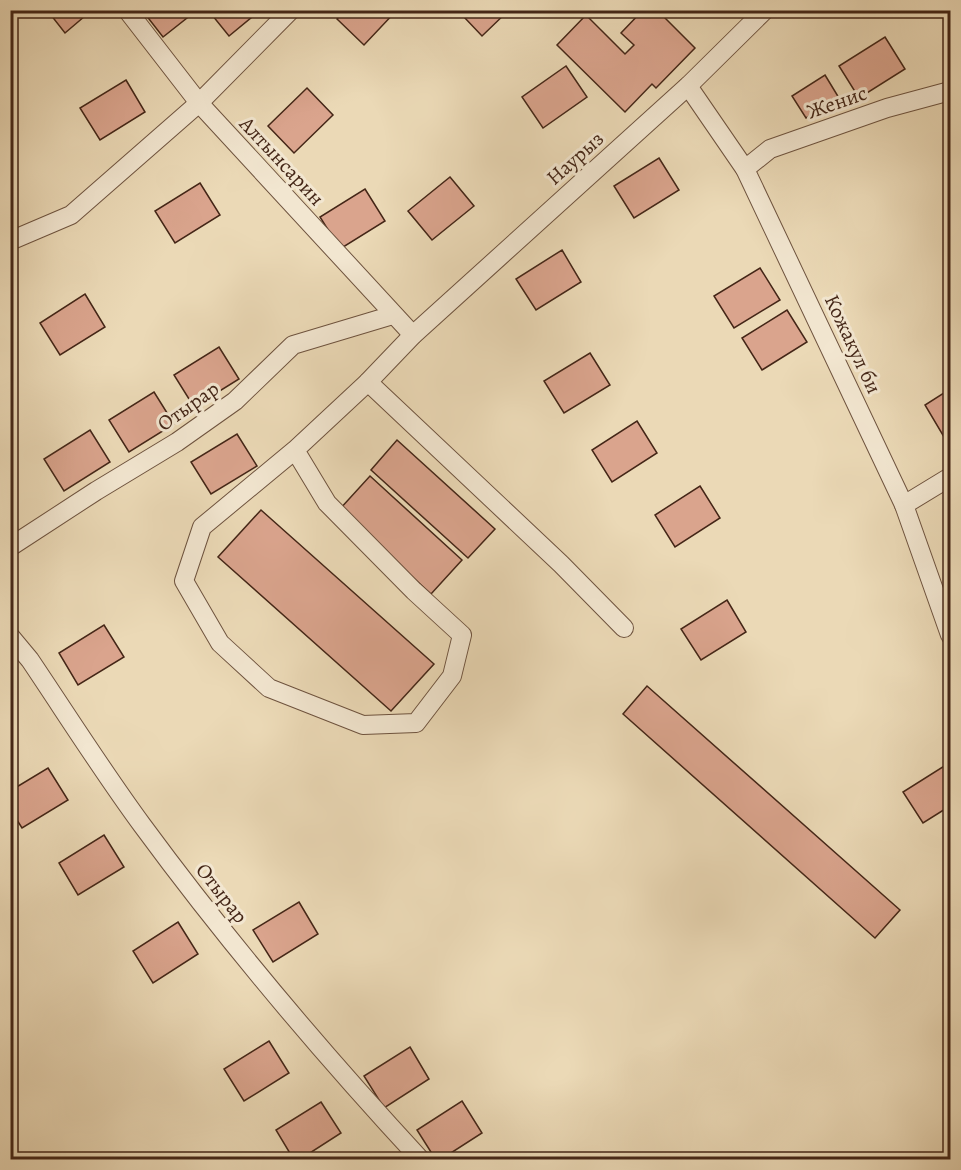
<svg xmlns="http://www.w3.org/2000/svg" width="961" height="1170" viewBox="0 0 961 1170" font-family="Alegreya,serif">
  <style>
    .building { fill: #daa48d; stroke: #442617; stroke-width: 1.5 }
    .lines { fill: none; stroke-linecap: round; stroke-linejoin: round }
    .minor-casing { stroke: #6e533f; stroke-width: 20 }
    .minor { stroke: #f2e6d0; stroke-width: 18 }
    .labels { text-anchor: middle; stroke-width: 6; stroke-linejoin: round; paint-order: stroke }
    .street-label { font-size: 21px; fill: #442617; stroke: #f2e6d0 }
  </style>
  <rect width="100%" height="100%" fill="#ebd9b6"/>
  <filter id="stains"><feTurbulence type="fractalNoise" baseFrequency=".00333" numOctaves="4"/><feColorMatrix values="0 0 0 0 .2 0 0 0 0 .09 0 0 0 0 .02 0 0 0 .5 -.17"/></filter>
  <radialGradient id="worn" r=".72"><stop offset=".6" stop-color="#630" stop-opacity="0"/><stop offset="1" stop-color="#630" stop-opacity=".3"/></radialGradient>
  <g class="building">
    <polygon points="47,10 92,10 65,33"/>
    <polygon points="142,10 190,10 192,14 163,37"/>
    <polygon points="208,10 257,10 258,12 229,36"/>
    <polygon points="345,10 397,10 364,45 337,19"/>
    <polygon points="470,10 509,10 482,36 464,17"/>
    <polygon points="643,10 657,10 695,48 656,88 652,84 625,112 557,45 586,15 625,54 634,45 621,33"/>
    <polygon points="885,37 905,69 859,98 839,66"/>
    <polygon points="566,66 587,97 543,128 522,97"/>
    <polygon points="825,75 839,98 806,118 792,96"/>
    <polygon points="126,80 145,112 100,140 80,108"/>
    <polygon points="307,88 333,115 294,153 268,126"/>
    <polygon points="659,158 679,190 634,218 614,186"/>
    <polygon points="450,177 474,206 432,240 408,211"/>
    <polygon points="200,183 220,215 175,243 155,211"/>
    <polygon points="365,189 385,221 340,249 320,217"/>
    <polygon points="562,250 581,282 536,310 516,279"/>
    <polygon points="760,268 780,300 734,328 714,296"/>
    <polygon points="85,294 105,327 60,355 40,323"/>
    <polygon points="787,310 807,342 762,370 742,338"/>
    <polygon points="219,347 239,379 194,407 174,375"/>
    <polygon points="590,353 610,385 564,413 544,381"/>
    <polygon points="950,389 950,433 944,437 925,405"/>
    <polygon points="154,392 174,424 129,452 109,420"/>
    <polygon points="637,421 657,453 612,482 592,450"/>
    <polygon points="90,430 110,462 64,491 44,459"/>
    <polygon points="237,434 257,466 211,494 191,462"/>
    <polygon points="397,440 495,529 468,558 371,470"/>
    <polygon points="370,476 462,560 431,594 339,510"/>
    <polygon points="700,486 720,518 675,547 655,515"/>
    <polygon points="261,510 434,664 391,711 218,557"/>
    <polygon points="727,600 746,632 701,660 681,629"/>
    <polygon points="104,625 124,657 78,685 59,653"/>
    <polygon points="647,686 900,910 875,938 623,714"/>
    <polygon points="949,763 950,806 923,823 903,792"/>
    <polygon points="48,768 68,800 22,828 10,809 10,791"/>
    <polygon points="104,835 124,867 78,895 59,863"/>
    <polygon points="299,902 318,934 273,962 253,930"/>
    <polygon points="178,922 198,954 153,983 133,951"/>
    <polygon points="269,1041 289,1073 244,1101 224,1069"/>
    <polygon points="410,1047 429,1079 384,1108 364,1076"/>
    <polygon points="462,1101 482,1133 440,1160 436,1160 417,1130"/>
    <polygon points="321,1102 341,1133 299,1160 294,1160 276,1130"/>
  </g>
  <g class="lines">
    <defs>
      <g id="minor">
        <polyline points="127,10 199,103 413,335"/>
        <polyline points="688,86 745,169 904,505 950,635"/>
        <polyline points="745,169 770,149 887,108 950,91"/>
        <polyline points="10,241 71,215 199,103 291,10"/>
        <polyline points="295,450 202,527 184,581 220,643 269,688 363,725 416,723 452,676 462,635 414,591 327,503 295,450 368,382"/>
        <polyline points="904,505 950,477"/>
        <polyline points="10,547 96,491 177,442 235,401 293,345 393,315"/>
        <polyline points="624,628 561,564 368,382 413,335 688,86 765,10"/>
        <path d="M10,636L30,660C67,715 103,772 142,825C228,942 322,1053 421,1160"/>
      </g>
    </defs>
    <use href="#minor" class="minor-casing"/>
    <use href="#minor" class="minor"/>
  </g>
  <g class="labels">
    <g class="street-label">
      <text transform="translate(837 102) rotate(-19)" y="7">Женис</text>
      <text transform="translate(575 158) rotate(-42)" y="7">Наурыз</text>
      <text transform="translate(282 161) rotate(47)" y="7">Алтынсарин</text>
      <text transform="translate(853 344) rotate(65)" y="7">Кожакул би</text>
      <text transform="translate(188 406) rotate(-35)" y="7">Отырар</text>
      <text transform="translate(222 893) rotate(52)" y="7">Отырар</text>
    </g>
  </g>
  <rect width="961" height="1170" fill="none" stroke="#ebd9b6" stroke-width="36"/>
  <rect x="12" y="12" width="937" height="1146" fill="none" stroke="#442617" stroke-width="3"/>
  <rect x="18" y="18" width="925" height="1134" fill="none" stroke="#442617" stroke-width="1.5"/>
  <rect width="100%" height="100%" filter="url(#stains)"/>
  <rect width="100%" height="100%" fill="url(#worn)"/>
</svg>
